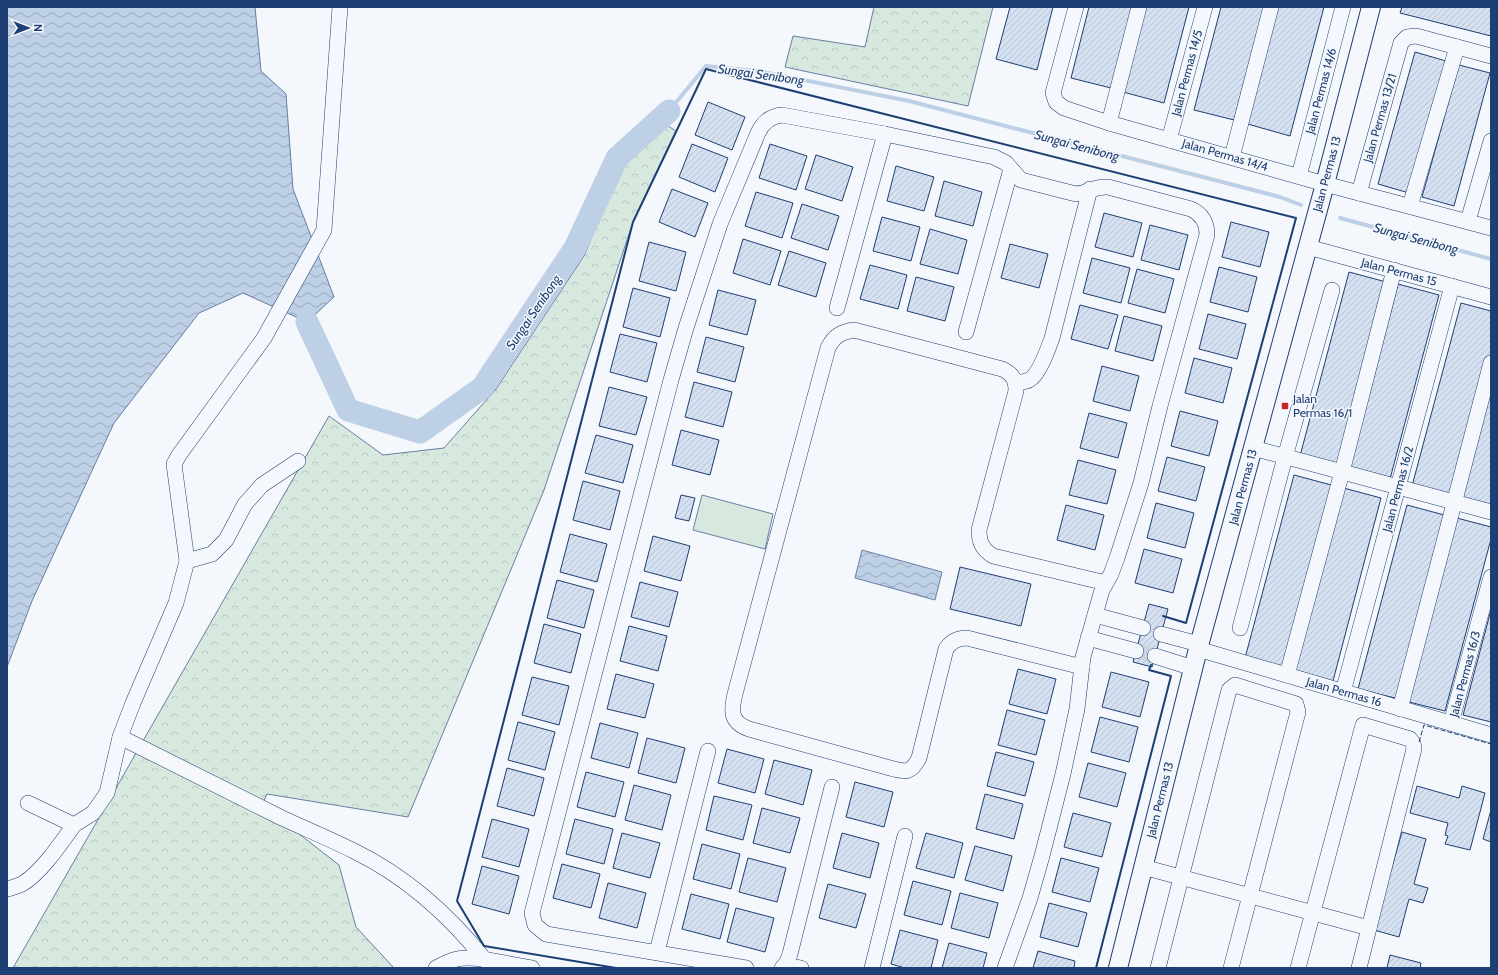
<svg xmlns="http://www.w3.org/2000/svg" width="1498" height="975" viewBox="0 0 1498 975" font-family="Cabin,sans-serif">
  <style>
    .green { fill: #d7e8df; stroke: #687fa3 }
    .forest { fill: url(#forest-crowns); stroke: #687fa3 }
    .water { fill: url(#water-waves); stroke: #687fa3 }
    .lines { fill: none; stroke-linecap: round; stroke-linejoin: round }
    .stream { stroke: #bed0e5; stroke-width: 4 }
    .river { stroke: #bed0e5; stroke-width: 23 }
    .building { fill: url(#building-hatch); stroke: #1d3f73 }
    .minor-tunnel { stroke: #c9d2e0; stroke-width: 15; stroke-dasharray: 15 8; stroke-linecap: butt }
    .minor-casing { stroke: #1d3f73; stroke-width: 16 }
    .major-casing { stroke: #1d3f73; stroke-width: 20 }
    .minor { stroke: #f4f7fb; stroke-width: 15 }
    .major { stroke: #f4f7fb; stroke-width: 18 }
    .fence { stroke: #1d3f73; stroke-width: 1; stroke-dasharray: 5 2; stroke-linecap: butt }
    .wall { stroke: #1d3f73; stroke-width: 2 }
    .poi-dot { fill: #c62828; stroke: #f4f7fb; stroke-width: 1.5 }
    .labels { text-anchor: middle; stroke-width: 3; stroke-linejoin: round; paint-order: stroke }
    .street-label { font-size: 12px; fill: #1d3f73; stroke: #f4f7fb }
    .poi-label { font-size: 12px; fill: #1d3f73; stroke: #f4f7fb; text-anchor: start }
    .water-label { font-size: 13px; font-style: italic; fill: #1d3f73; stroke: #f4f7fb }
  </style>
  <defs>
    <pattern id="forest-crowns" width="20" height="18" patternUnits="userSpaceOnUse"><rect width="20" height="18" fill="#d7e8df"/><path d="M2 6a3 3 0 1 1 6 0M12 15a3 3 0 1 1 6 0" fill="none" stroke="#b8c8c3"/></pattern>
    <pattern id="water-waves" width="16" height="10" patternUnits="userSpaceOnUse"><rect width="16" height="10" fill="#bed0e5"/><path d="M0 5q4-4 8 0t8 0" fill="none" stroke="#9aaabe"/></pattern>
    <pattern id="building-hatch" width="6" height="6" patternUnits="userSpaceOnUse"><rect width="6" height="6" fill="#d5e0f0"/><path d="M-1 1l2-2M0 6l6-6M5 7l2-2" fill="none" stroke="#b6c1d1"/></pattern>
  </defs>
  <rect width="100%" height="100%" fill="#f4f7fb"/>
  <polygon class="green" points="702,495 773,514 765,549 693,530"/>
  <g class="forest">
    <polygon points="874,7 993,7 968,106 785,67 793,36 865,47"/>
    <polygon points="663,123 676,131 633,222 544,490 408,817 267,794 262,805 339,865 356,927 394,968 13,968 329,416 383,455 444,448 496,389 584,256 624,162"/>
  </g>
  <g class="water">
    <polygon points="7,7 255,7 261,71 286,94 293,189 334,297 307,322 243,293 199,313 114,423 32,601 7,667"/>
    <polygon points="862,550 942,572 935,600 855,578"/>
  </g>
  <g class="lines">
    <g class="stream">
      <polyline points="669,111 706,66 758,71 909,101 1280,197 1301,205"/>
      <polyline points="1340,218 1491,259"/>
    </g>
    <polyline class="river" points="307,322 348,410 420,432 482,388 575,248 617,158 669,111"/>
  </g>
  <g class="building">
    <polygon points="1010,7 1053,7 1037,70 996,59"/>
    <polygon points="1089,7 1133,7 1111,88 1071,78"/>
    <polygon points="1145,7 1189,7 1164,103 1123,92"/>
    <polygon points="1221,7 1264,7 1234,120 1194,110"/>
    <polygon points="1275,7 1324,7 1290,136 1244,123"/>
    <polygon points="1402,7 1491,7 1491,36 1400,13"/>
    <polygon points="1415,52 1446,61 1409,193 1378,184"/>
    <polygon points="1459,65 1490,73 1454,206 1422,197"/>
    <polygon points="708,102 745,117 732,150 695,135"/>
    <polygon points="692,144 728,158 715,192 679,177"/>
    <polygon points="770,144 807,156 796,190 759,178"/>
    <polygon points="816,155 853,167 842,201 805,189"/>
    <polygon points="896,166 934,177 924,211 887,201"/>
    <polygon points="944,181 982,192 973,226 935,216"/>
    <polygon points="672,189 708,203 695,237 659,222"/>
    <polygon points="756,192 793,203 782,238 745,226"/>
    <polygon points="802,204 839,216 828,250 791,238"/>
    <polygon points="1104,213 1142,223 1133,257 1095,247"/>
    <polygon points="882,217 920,227 911,261 873,251"/>
    <polygon points="1231,222 1269,232 1260,267 1222,257"/>
    <polygon points="1150,225 1188,235 1179,270 1141,260"/>
    <polygon points="930,229 967,240 958,274 920,264"/>
    <polygon points="743,239 781,251 770,285 733,273"/>
    <polygon points="649,242 686,252 676,291 639,281"/>
    <polygon points="1010,244 1048,254 1039,288 1001,278"/>
    <polygon points="789,251 826,263 816,297 778,285"/>
    <polygon points="1092,258 1130,268 1121,303 1083,293"/>
    <polygon points="870,265 907,275 898,309 860,299"/>
    <polygon points="1219,267 1257,277 1248,312 1210,302"/>
    <polygon points="1137,269 1174,279 1165,313 1128,303"/>
    <polygon points="1349,272 1390,283 1341,466 1300,456"/>
    <polygon points="916,277 954,287 945,321 907,311"/>
    <polygon points="1398,284 1439,295 1390,479 1350,468"/>
    <polygon points="633,288 670,298 660,337 623,327"/>
    <polygon points="718,290 756,300 747,335 709,325"/>
    <polygon points="1461,303 1491,311 1491,353 1453,497 1412,486"/>
    <polygon points="1080,305 1118,315 1108,349 1071,339"/>
    <polygon points="1208,314 1246,324 1237,359 1199,349"/>
    <polygon points="1124,316 1162,326 1153,361 1115,351"/>
    <polygon points="620,334 657,343 647,382 610,372"/>
    <polygon points="706,337 744,347 735,382 697,372"/>
    <polygon points="1194,358 1232,368 1223,403 1185,393"/>
    <polygon points="1102,366 1139,376 1130,411 1093,401"/>
    <polygon points="1491,378 1491,507 1459,498"/>
    <polygon points="694,382 732,392 723,427 685,417"/>
    <polygon points="609,387 647,397 636,435 599,426"/>
    <polygon points="1180,411 1218,421 1209,456 1171,446"/>
    <polygon points="1089,413 1127,423 1118,458 1080,448"/>
    <polygon points="681,430 719,440 710,475 672,465"/>
    <polygon points="596,435 633,445 623,483 585,473"/>
    <polygon points="1167,457 1205,467 1196,501 1158,491"/>
    <polygon points="1078,460 1116,470 1107,504 1069,495"/>
    <polygon points="1294,475 1335,486 1286,669 1245,658"/>
    <polygon points="583,481 620,491 610,530 573,520"/>
    <polygon points="1340,487 1381,498 1333,681 1292,670"/>
    <polygon points="681,495 695,498 689,521 675,518"/>
    <polygon points="1156,503 1194,513 1185,548 1147,538"/>
    <polygon points="1066,505 1104,515 1095,550 1057,540"/>
    <polygon points="1407,505 1448,516 1399,699 1358,689"/>
    <polygon points="1453,517 1491,527 1491,539 1445,711 1405,701"/>
    <polygon points="570,534 607,544 597,582 560,572"/>
    <polygon points="653,536 690,546 681,581 644,571"/>
    <polygon points="1144,549 1182,559 1173,593 1135,583"/>
    <polygon points="960,567 1031,584 1021,626 950,609"/>
    <polygon points="557,580 594,590 584,628 547,618"/>
    <polygon points="640,582 678,592 669,627 631,617"/>
    <polygon points="1149,604 1168,609 1152,667 1133,662"/>
    <polygon points="1491,610 1491,722 1463,715"/>
    <polygon points="544,624 581,634 571,673 534,663"/>
    <polygon points="629,626 667,636 658,671 620,661"/>
    <polygon points="1018,669 1056,679 1047,714 1009,704"/>
    <polygon points="1111,672 1149,682 1140,717 1102,707"/>
    <polygon points="616,674 654,684 645,718 607,709"/>
    <polygon points="532,677 569,686 559,725 522,715"/>
    <polygon points="1007,710 1045,720 1036,755 998,745"/>
    <polygon points="1100,717 1138,727 1129,762 1091,752"/>
    <polygon points="518,722 555,732 545,770 508,760"/>
    <polygon points="600,723 638,733 629,768 591,758"/>
    <polygon points="647,738 685,748 676,783 638,773"/>
    <polygon points="727,749 764,759 755,793 718,783"/>
    <polygon points="996,752 1034,762 1025,796 987,786"/>
    <polygon points="774,760 812,770 803,805 765,794"/>
    <polygon points="1088,763 1126,773 1117,807 1079,797"/>
    <polygon points="507,768 544,778 534,816 497,806"/>
    <polygon points="586,772 624,782 615,817 577,807"/>
    <polygon points="855,782 893,792 884,827 846,817"/>
    <polygon points="634,785 671,795 662,830 625,820"/>
    <polygon points="1417,786 1459,798 1462,786 1485,793 1470,850 1445,844 1448,836 1445,835 1448,823 1410,813"/>
    <polygon points="985,794 1023,804 1014,839 976,829"/>
    <polygon points="714,796 752,805 743,840 706,830"/>
    <polygon points="762,808 800,818 790,853 753,843"/>
    <polygon points="1491,810 1491,842 1483,839"/>
    <polygon points="1073,813 1111,823 1102,857 1064,847"/>
    <polygon points="492,819 529,829 519,867 482,857"/>
    <polygon points="575,819 613,829 604,864 566,854"/>
    <polygon points="1402,832 1426,839 1414,884 1428,888 1423,903 1409,899 1399,937 1374,930"/>
    <polygon points="622,833 660,843 650,878 613,868"/>
    <polygon points="842,833 879,843 870,878 833,868"/>
    <polygon points="926,833 963,843 954,878 916,868"/>
    <polygon points="702,844 740,854 731,889 693,879"/>
    <polygon points="975,846 1012,856 1003,891 965,880"/>
    <polygon points="748,858 786,868 777,902 739,892"/>
    <polygon points="1061,858 1099,868 1090,902 1052,892"/>
    <polygon points="562,864 600,874 591,908 553,898"/>
    <polygon points="482,866 519,876 509,914 472,904"/>
    <polygon points="913,881 951,891 942,925 904,915"/>
    <polygon points="608,883 646,893 637,928 599,918"/>
    <polygon points="828,884 866,894 856,928 819,918"/>
    <polygon points="960,893 998,903 989,938 951,928"/>
    <polygon points="691,894 729,904 720,939 682,929"/>
    <polygon points="1049,903 1087,913 1078,947 1040,937"/>
    <polygon points="736,908 774,918 765,952 727,942"/>
    <polygon points="900,930 938,940 931,968 905,968 891,964"/>
    <polygon points="949,943 987,953 983,968 942,968"/>
    <polygon points="1038,951 1075,961 1074,968 1033,968"/>
    <polygon points="1390,955 1421,963 1420,968 1387,968"/>
  </g>
  <g class="lines">
    <polyline class="minor-tunnel" points="1136,651 1155,656"/>
    <defs>
      <g id="minor">
        <polyline points="1076,7 1053,93 1056,102 1064,108 1109,123 1325,184 1491,228"/>
        <polyline points="1109,123 1139,7"/>
        <polyline points="1169,140 1205,7"/>
        <polyline points="1232,157 1271,7"/>
        <polyline points="1299,176 1343,7"/>
        <polyline points="1359,193 1401,43 1407,37 1416,36 1491,56"/>
        <polyline points="1410,206 1457,47"/>
        <polyline points="1468,221 1491,141"/>
        <polyline points="1308,247 1491,297"/>
        <polyline points="837,308 885,134"/>
        <polyline points="966,332 1011,169"/>
        <path d="M1016,383C1020,382 1025,382 1029,380C1039,375 1048,349 1052,338L1090,189"/>
        <polyline points="1253,448 1491,512"/>
        <polyline points="187,561 212,554 226,540 245,504 262,485 298,461"/>
        <polyline points="1095,615 1143,628"/>
        <polyline points="1240,628 1285,457 1332,290"/>
        <polyline points="1161,634 1199,644"/>
        <polyline points="1088,638 1136,651"/>
        <polyline points="1198,649 1491,735"/>
        <polyline points="1155,656 1193,668"/>
        <path d="M1082,667L967,638C958,638 951,641 946,649L919,758C911,774 905,772 890,768L749,729C730,722 731,711 735,694L828,348C834,336 841,332 854,330L1002,369C1013,374 1016,380 1016,391L979,530C979,542 982,549 993,556L1106,583"/>
        <polyline points="1287,675 1342,472 1394,270"/>
        <polyline points="1343,692 1452,286"/>
        <polyline points="1400,709 1491,363"/>
        <polyline points="1451,723 1491,577"/>
        <path d="M120,737C174,764 228,791 282,818C306,829 330,839 354,851C405,876 450,916 485,960"/>
        <polyline points="28,803 74,825 93,813 107,793 120,737 133,703 176,603 187,561 174,464 179,455 264,338 324,230 340,7"/>
        <polyline points="1143,867 1369,928"/>
        <path d="M7,889C12,888 17,886 22,884C41,873 61,843 74,825"/>
        <polyline points="657,952 708,751"/>
        <polyline points="786,965 801,968"/>
        <path d="M436,968C443,964 449,961 457,959C476,955 511,965 532,968"/>
        <path d="M746,968L546,934L535,925L532,913L671,380L686,328L720,224L758,133C763,122 771,116 782,115L885,134L994,157L1006,163L1021,180L1076,194C1090,193 1092,186 1108,187L1191,209C1202,214 1207,223 1207,235L1160,406L1141,483L1117,558L1111,574L1102,590L1083,657L1077,709L1063,774L1042,856L1030,898L1005,968"/>
        <polyline points="782,968 787,962 790,954 832,787"/>
        <polyline points="872,968 905,836"/>
        <polyline points="1158,968 1229,690 1235,685 1296,704 1298,712 1231,968"/>
        <polyline points="1298,968 1363,725 1410,739 1413,743 1414,749 1359,968"/>
      </g>
      <polyline id="major" points="1118,968 1198,649 1325,184 1371,7"/>
    </defs>
    <use href="#minor" class="minor-casing"/>
    <use href="#major" class="major-casing"/>
    <use href="#minor" class="minor"/>
    <use href="#major" class="major"/>
    <polyline class="fence" points="1419,742 1424,725 1491,744"/>
    <g class="wall">
      <polyline points="616,968 484,946 457,901 633,222 706,69 1296,218 1186,623 1163,616"/>
      <polyline points="1096,968 1171,676 1149,670 1151,665"/>
    </g>
  </g>
  <rect class="poi-dot" x="1281" y="402" width="8" height="8" rx="2"/>
  <g class="labels">
    <g class="street-label">
      <text transform="translate(1187 73) rotate(-75)" y="4">Jalan Permas 14/5</text>
      <text transform="translate(1321 91) rotate(-75)" y="4">Jalan Permas 14/6</text>
      <text transform="translate(1380 118) rotate(-74)" y="4">Jalan Permas 13/21</text>
      <text transform="translate(1225 155) rotate(16)" y="4">Jalan Permas 14/4</text>
      <text transform="translate(1327 174) rotate(-75)" y="4">Jalan Permas 13</text>
      <text transform="translate(1399 272) rotate(15)" y="4">Jalan Permas 15</text>
      <text transform="translate(1243 487) rotate(-75)" y="4">Jalan Permas 13</text>
      <text transform="translate(1398 489) rotate(-75)" y="4">Jalan Permas 16/2</text>
      <text transform="translate(1465 674) rotate(-75)" y="4">Jalan Permas 16/3</text>
      <text transform="translate(1344 692) rotate(16)" y="4">Jalan Permas 16</text>
      <text transform="translate(1160 800) rotate(-76)" y="4">Jalan Permas 13</text>
    </g>
    <g class="poi-label">
      <text x="1293" y="403">Jalan<tspan x="1293" dy="14">Permas 16/1</tspan></text>
    </g>
    <g class="water-label">
      <text transform="translate(761 74) rotate(8)" y="5">Sungai Senibong</text>
      <text transform="translate(1077 145) rotate(15)" y="5">Sungai Senibong</text>
      <text transform="translate(1416 238) rotate(15)" y="5">Sungai Senibong</text>
      <text transform="translate(533 312) rotate(-56)" y="5">Sungai Senibong</text>
    </g>
  </g>
  <rect width="1498" height="975" fill="none" stroke="#1d3f73" stroke-width="16"/>
  <g transform="translate(28 28) rotate(90)" stroke="#f4f7fb" stroke-width="3" paint-order="stroke">
  <path d="M0-3L7 15L0 10L-7 15Z" fill="#1d3f73"/>
  <text y="-6" font-size="11" font-weight="bold" text-anchor="middle" fill="#1d3f73">N</text>
  </g>
</svg>
